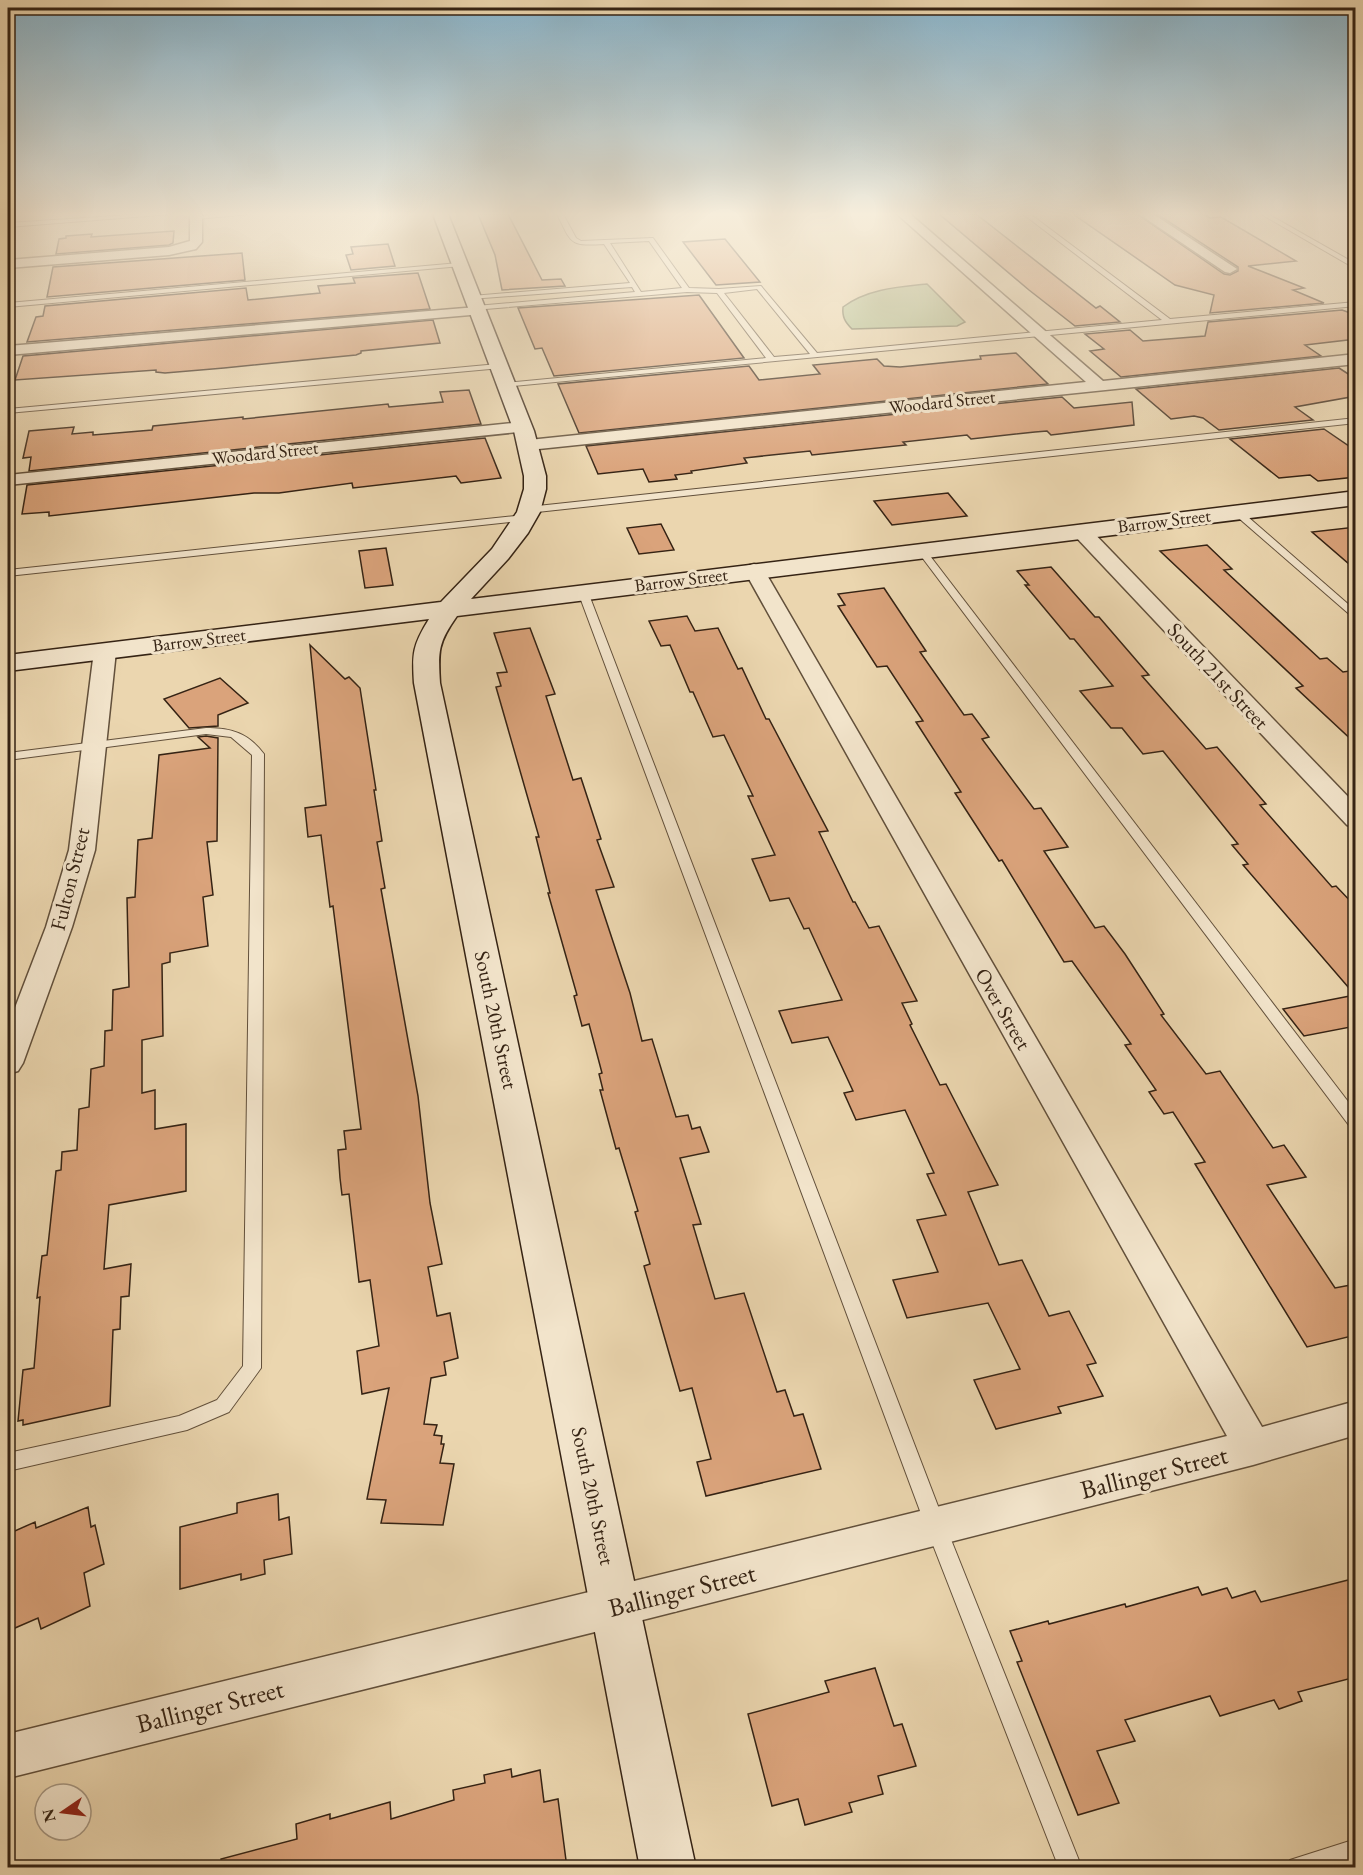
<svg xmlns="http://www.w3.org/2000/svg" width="1363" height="1875" viewBox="0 0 1363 1875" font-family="'EB Garamond',serif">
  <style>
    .green { fill: #b1bf8f; stroke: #737152; stroke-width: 1.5 }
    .building { fill: #daa37b; stroke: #352314; stroke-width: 1.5 }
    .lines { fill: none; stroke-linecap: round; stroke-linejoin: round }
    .lane-casing { stroke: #62503b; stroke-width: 2 }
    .street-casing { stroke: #62503b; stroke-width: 3 }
    .secondary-casing { stroke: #352314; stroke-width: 3 }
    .lane { fill: #f2e4cb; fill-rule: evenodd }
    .street { fill: #f2e4cb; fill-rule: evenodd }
    .secondary { fill: #f2e4cb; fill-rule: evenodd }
    .labels { text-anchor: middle; stroke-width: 6; stroke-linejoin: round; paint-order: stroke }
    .far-street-label { font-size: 18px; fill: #352314; stroke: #f2e4cb }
    .street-label { font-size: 21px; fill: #352314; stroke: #f2e4cb }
    .near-street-label { font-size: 26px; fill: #352314; stroke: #f2e4cb }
  </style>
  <rect width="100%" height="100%" fill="#ebd6af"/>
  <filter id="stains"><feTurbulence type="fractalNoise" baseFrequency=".00333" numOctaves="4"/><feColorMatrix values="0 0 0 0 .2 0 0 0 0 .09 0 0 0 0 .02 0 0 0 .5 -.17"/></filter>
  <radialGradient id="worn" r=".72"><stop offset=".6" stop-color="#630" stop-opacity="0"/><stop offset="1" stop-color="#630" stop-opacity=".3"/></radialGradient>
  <path class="green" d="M927,284L965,322L957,326L852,329C845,322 842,317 843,307C867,289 898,287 927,284Z"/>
  <g class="building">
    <polygon points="478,214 508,214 542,280 561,279 565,286 502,290 495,255"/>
    <polygon points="939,214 976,214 1096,308 1100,306 1120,322 1075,326 1029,290"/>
    <polygon points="1073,214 1137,214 1224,274 1230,275 1238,271 1238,267 1157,214 1203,214 1210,218 1221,217 1296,261 1248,266 1304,288 1293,290 1324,303 1210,313 1214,295 1175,285"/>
    <polygon points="174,231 173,243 169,245 56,254 59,239 66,238 66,236 92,234 91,237"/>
    <polygon points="725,239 760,282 716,285 683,242"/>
    <polygon points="388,244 395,266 351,270 346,255 353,254 351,247"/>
    <polygon points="242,253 245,280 47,297 53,267"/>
    <polygon points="418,273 430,309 27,342 36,317 43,316 45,306 246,288 248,300 320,293 318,286 355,283 353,278"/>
    <polygon points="699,295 744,358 554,376 542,348 535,349 518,308"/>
    <polygon points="1342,310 1356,315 1356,339 1305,345 1321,356 1121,377 1090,351 1104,349 1085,334 1130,330 1143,341 1205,336 1208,322"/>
    <polygon points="433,320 440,343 361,351 361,353 356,355 224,368 165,373 156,372 156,370 15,380 23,356"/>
    <polygon points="1016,353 1048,384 579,433 558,384 749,366 759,380 820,374 813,365 877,359 884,366 900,367 981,359 980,356"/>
    <polygon points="1339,368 1356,379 1356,396 1295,407 1313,420 1219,430 1203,418 1194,416 1171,419 1136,389"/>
    <polygon points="469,390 481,424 29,471 31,457 23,458 29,431 74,427 72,434 93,432 93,435 152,430 153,426 243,417 243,419 388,404 389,407 443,402 440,392"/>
    <polygon points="1062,397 1074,408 1132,402 1134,425 1051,435 1047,431 1035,432 971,439 967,435 903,442 906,445 812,455 810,451 744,458 747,463 691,471 692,473 675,475 677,479 649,482 643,469 598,474 586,446"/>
    <polygon points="1324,429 1356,451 1356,477 1318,481 1310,475 1279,478 1230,439"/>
    <polygon points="485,438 501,478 461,483 456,476 353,488 352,483 279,493 254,493 49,516 49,512 22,514 27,485"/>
    <polygon points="948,493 967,516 892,525 874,501"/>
    <polygon points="661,524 674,550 639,554 627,528"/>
    <polygon points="1356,527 1356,570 1312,532"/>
    <polygon points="1207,545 1232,569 1224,570 1320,659 1327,658 1343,672 1356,670 1356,744 1296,688 1303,686 1160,551"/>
    <polygon points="386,548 393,585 365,588 359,551"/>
    <polygon points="1051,567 1095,617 1099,617 1149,675 1142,676 1206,749 1217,747 1266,804 1260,805 1332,887 1336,886 1356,907 1356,1026 1304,1036 1283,1009 1355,995 1243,865 1248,864 1232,845 1238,844 1163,751 1143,754 1122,728 1111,728 1080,691 1113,686 1074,639 1070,639 1025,585 1029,585 1017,571"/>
    <polygon points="884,588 926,651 920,652 964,715 972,714 989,737 982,739 1034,809 1041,808 1068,847 1044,851 1095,928 1104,926 1125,954 1164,1014 1161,1015 1206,1074 1220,1071 1273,1148 1284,1145 1306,1177 1267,1185 1335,1288 1356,1284 1356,1335 1307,1347 1195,1164 1205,1162 1173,1112 1164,1114 1149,1092 1156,1090 1125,1045 1131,1044 1072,961 1064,962 1002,860 999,861 955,793 961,792 916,722 923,721 887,666 877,667 838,606 845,605 838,594"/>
    <polygon points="687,616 695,631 718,628 738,669 742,668 766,719 769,719 828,831 819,832 853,902 855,902 869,928 879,926 917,1001 902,1003 912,1024 910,1025 940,1085 946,1084 998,1185 968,1192 999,1265 1022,1260 1049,1316 1069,1311 1096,1363 1087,1365 1103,1396 1058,1407 1061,1413 996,1429 974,1380 1020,1369 988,1303 907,1318 893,1280 938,1272 917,1220 946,1215 927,1174 934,1173 905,1110 856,1120 844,1093 853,1091 828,1037 792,1043 779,1011 842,1000 809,928 804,929 789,898 770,901 752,859 775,855 748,796 753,796 724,735 713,737 693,692 690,692 670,645 661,646 649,621"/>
    <polygon points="530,628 555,694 546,696 573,780 581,778 601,839 597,840 614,887 596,890 630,993 642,1041 652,1039 676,1117 688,1115 692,1129 700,1127 709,1152 680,1158 701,1224 693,1225 715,1299 744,1293 777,1392 785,1390 794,1416 803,1414 821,1469 706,1496 697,1462 711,1459 692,1388 680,1391 644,1266 650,1264 635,1212 638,1211 619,1148 616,1149 600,1090 603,1090 599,1074 602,1073 589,1024 582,1026 574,996 577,995 548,893 550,893 536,837 539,837 496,687 501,686 497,673 507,672 494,633"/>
    <polygon points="310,645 345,679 349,677 360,688 376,790 374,790 382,841 377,842 385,888 381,889 418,1096 430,1203 442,1264 428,1267 437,1316 450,1313 458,1358 444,1362 446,1375 431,1378 424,1424 437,1425 434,1435 442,1436 441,1444 444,1444 440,1463 454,1464 443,1525 381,1523 386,1500 367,1499 389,1388 362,1394 357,1351 379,1346 370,1280 359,1282 349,1194 342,1195 340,1178 338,1150 346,1149 344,1131 361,1129 333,906 330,907 321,835 308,837 305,808 326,805"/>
    <polygon points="220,678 248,703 218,715 218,726 189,728 164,699"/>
    <polygon points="206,736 218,738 217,841 207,842 213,895 203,897 208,946 170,953 170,962 162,964 163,1036 142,1040 142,1093 155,1090 155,1129 186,1124 186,1191 109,1205 104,1269 131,1264 129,1296 121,1297 120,1329 113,1330 110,1406 23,1425 23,1420 18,1421 23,1370 34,1368 40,1297 37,1298 42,1256 47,1255 56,1171 61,1170 62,1152 77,1150 79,1109 89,1107 91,1069 104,1066 105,1031 112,1030 113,990 129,987 127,898 135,897 138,840 152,838 159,755 210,748 198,737"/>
    <polygon points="278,1494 279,1520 289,1517 292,1554 264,1560 265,1574 241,1580 241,1574 180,1589 180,1527 237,1513 237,1503"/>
    <polygon points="88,1507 91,1527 95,1525 104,1564 84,1573 90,1606 41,1629 38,1618 8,1631 8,1534 35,1522 36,1528"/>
    <polygon points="1356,1578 1356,1677 1298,1692 1302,1701 1279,1709 1274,1700 1220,1716 1210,1696 1125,1720 1135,1741 1097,1751 1119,1803 1078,1815 1017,1662 1022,1661 1010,1631 1048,1621 1049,1624 1125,1604 1126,1607 1198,1587 1202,1595 1227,1588 1232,1598 1255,1591 1261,1602"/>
    <polygon points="875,1668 894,1726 902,1724 916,1766 878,1776 883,1794 849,1803 852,1812 805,1825 798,1799 772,1806 748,1714 829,1692 825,1681"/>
    <polygon points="511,1769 512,1777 540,1770 544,1802 558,1799 567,1868 222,1868 221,1859 297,1839 296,1824 330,1814 330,1819 390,1802 391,1819 454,1800 453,1790 485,1783 484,1775"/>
  </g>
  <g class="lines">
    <defs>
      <g id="lane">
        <polygon points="145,214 172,214 8,227 8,223"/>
        <polygon points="220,214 251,214 196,219 193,217"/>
        <path d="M557,214H563L576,238L581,241L653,238L689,288L719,289L761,286L817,353L1162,320L1023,214H1030L1170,319L1356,302V306L502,387V383H505L766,358L717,293L687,292L473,310L472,308L476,306L635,292L632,287L470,299V297L472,296L630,283L604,244C569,246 572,244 557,214ZM649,241L682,288L641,292L610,243ZM757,289L810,354L774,357L724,293Z"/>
        <polygon points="1261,214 1268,214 1356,264 1356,269"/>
        <polygon points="459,263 461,266 8,307 8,303"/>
        <polygon points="498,364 501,364 501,368 8,413 8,409"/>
        <polygon points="1356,418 1356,423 528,513 523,510 528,507"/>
        <polygon points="1234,510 1240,510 1356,611 1356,620 1234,514"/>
        <polygon points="525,515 530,518 528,520 8,576 8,570"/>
        <polygon points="918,548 924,548 1356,1112 1356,1130 1351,1128 918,552"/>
        <polygon points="583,589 588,592 946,1527 1082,1868 1059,1868 926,1527 578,592"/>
        <path d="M206,728C232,728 248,733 264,754L261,1368L229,1412L187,1430L8,1471V1453L179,1416L217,1400L243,1366L252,755L231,737L206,734L8,760V753Z"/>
        <polygon points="1356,1839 1356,1862 1336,1868 1287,1868 1290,1860"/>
      </g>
      <g id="street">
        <polygon points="190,214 202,214 202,242 196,249 169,255 8,268 8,260 169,247 190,241"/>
        <polygon points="897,214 910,214 1103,381 1356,354 1356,364 529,450 523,449 520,445 523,441 529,440 1086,382"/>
        <polygon points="1139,214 1153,214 1237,269 1230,273 1225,272"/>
        <polygon points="477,307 482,308 484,311 482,314 8,355 8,346"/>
        <polygon points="522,422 530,427 528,431 8,485 8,475"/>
        <polygon points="1081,525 1088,527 1356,805 1356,828 1347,825 1074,535 1072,531 1074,527"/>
        <polygon points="754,564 761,566 764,570 1262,1427 1356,1401 1356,1435 1253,1465 615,1627 8,1778 8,1734 1227,1436 744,570 747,566"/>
        <polygon points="105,645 112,647 116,651 95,850 72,927 23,1063 18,1071 8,1074 8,1026 46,927 69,850 94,651 98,647"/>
      </g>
      <path id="secondary" d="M433,214H448L534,431L546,476V489L540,512L528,533L508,559L471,599L1356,491V505L457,616C438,643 438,651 440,683L696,1868H640L414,683C412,653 413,645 429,619L8,671V655L441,602L492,549L517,512L524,489V476L514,431Z"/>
    </defs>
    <use href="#lane" class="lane-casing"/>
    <use href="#street" class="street-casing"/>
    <use href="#secondary" class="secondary-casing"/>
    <use href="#lane" class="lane"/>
    <use href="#street" class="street"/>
    <use href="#secondary" class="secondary"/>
  </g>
  <linearGradient id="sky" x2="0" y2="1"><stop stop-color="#88b6cf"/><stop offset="0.45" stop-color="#f6eddb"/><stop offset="1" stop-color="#f6eddb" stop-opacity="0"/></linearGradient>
  <rect width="1363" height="476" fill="url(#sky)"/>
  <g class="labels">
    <g class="far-street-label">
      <text transform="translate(942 402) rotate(-6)" y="6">Woodard Street</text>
      <text transform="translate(265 453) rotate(-6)" y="6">Woodard Street</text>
      <text transform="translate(1164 521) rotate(-7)" y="6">Barrow Street</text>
      <text transform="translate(681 580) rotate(-7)" y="6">Barrow Street</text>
      <text transform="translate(199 640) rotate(-7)" y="6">Barrow Street</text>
    </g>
    <g class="street-label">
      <text transform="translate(1218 676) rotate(47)" y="7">South 21st Street</text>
      <text transform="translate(70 879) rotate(-76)" y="7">Fulton Street</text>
      <text transform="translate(1003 1009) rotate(60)" y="7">Over Street</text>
      <text transform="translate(496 1020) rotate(78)" y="7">South 20th Street</text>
      <text transform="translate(593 1496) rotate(78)" y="7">South 20th Street</text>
    </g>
    <g class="near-street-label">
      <text transform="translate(1154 1472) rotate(-14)" y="9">Ballinger Street</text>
      <text transform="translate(682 1590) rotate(-14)" y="9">Ballinger Street</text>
      <text transform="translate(210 1706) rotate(-14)" y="9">Ballinger Street</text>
    </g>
  </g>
  <rect width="1363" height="1875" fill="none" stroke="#ebd6af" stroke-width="30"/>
  <rect x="9" y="9" width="1345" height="1857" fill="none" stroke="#352314" stroke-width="3"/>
  <rect x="15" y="15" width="1333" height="1845" fill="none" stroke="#352314" stroke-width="1.5"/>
  <g transform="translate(63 1812) rotate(256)"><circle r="28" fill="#f2e4cb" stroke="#a69782" stroke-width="1.5"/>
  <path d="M0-4.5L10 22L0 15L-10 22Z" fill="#8f2418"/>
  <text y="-9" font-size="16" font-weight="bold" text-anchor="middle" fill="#352314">N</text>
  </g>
  <rect width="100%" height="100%" filter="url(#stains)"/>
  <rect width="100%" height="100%" fill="url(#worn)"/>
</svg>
